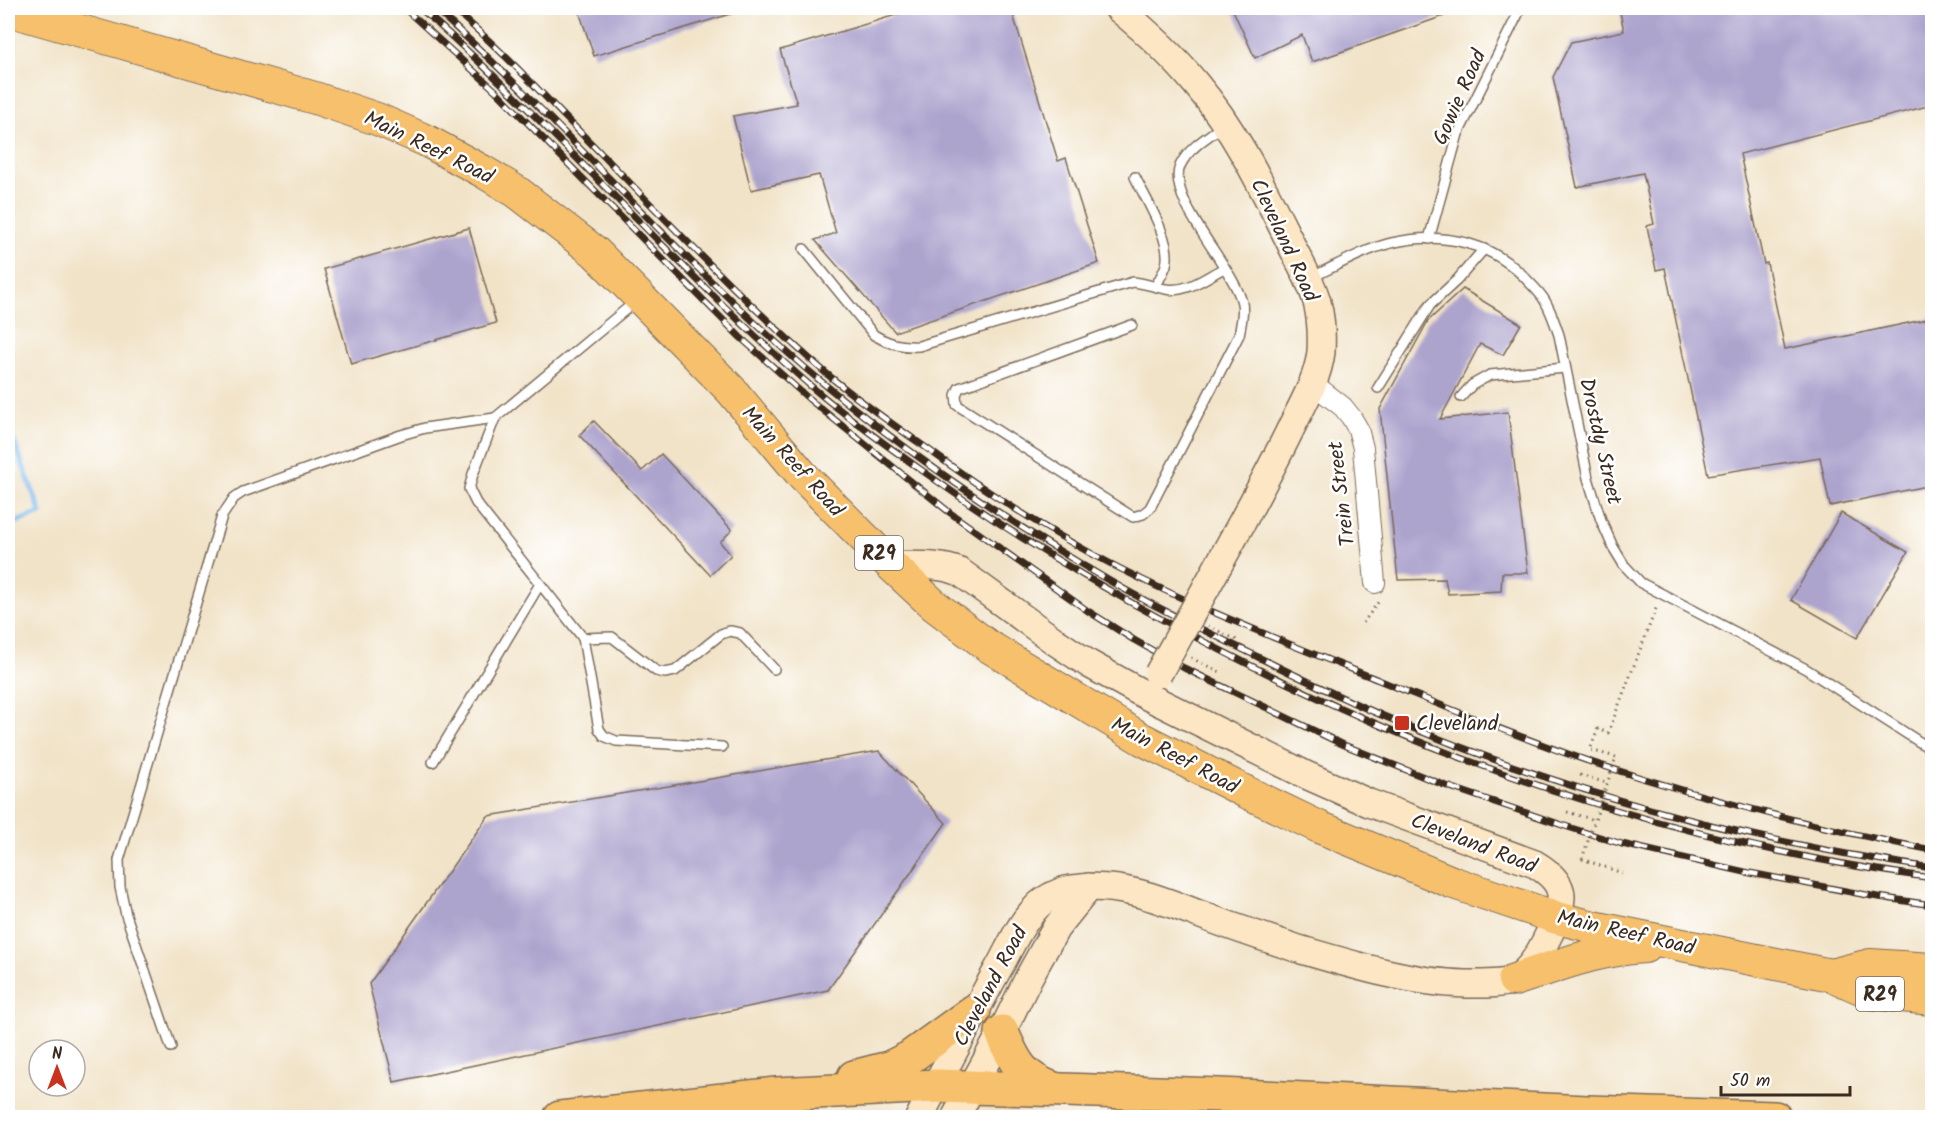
<svg xmlns="http://www.w3.org/2000/svg" width="1940" height="1125" viewBox="0 0 1940 1125" font-family="Kalam,sans-serif">
  <style>
    .lines { fill: none; stroke-linecap: round; stroke-linejoin: round }
    .stream { stroke: #7dbcf1; stroke-width: 5 }
    .building { fill: #ada4ce }
    .lane-casing { stroke: #7b6b5a; stroke-width: 12 }
    .street-casing { stroke: #7b6b5a; stroke-width: 22 }
    .secondary-casing { stroke: #7b6b5a; stroke-width: 30 }
    .primary-casing { stroke: #7b6b5a; stroke-width: 34 }
    .highway-casing { stroke: #7b6b5a; stroke-width: 36 }
    .path { stroke: #7b6b5a; stroke-width: 3; stroke-dasharray: 1.5 4.5; stroke-linecap: butt }
    .lane { stroke: #fff; stroke-width: 9 }
    .street { stroke: #fff; stroke-width: 20 }
    .secondary { stroke: #fce6c4; stroke-width: 27 }
    .primary { stroke: #f7c06c; stroke-width: 32 }
    .highway { stroke: #f7c06c; stroke-width: 33 }
    .rail-casing { stroke: #3b2a1e; stroke-width: 7 }
    .rail { stroke: #fff; stroke-width: 4.5; stroke-dasharray: 14; stroke-linecap: butt }
    .secondary-bridge-casing { stroke: #7b6b5a; stroke-width: 30; stroke-linecap: butt }
    .path-bridge { stroke: #7b6b5a; stroke-width: 3; stroke-dasharray: 1.5 4.5; stroke-linecap: butt }
    .secondary-bridge { stroke: #fce6c4; stroke-width: 27 }
    .poi-dot { fill: #c8321e; stroke: #fff; stroke-width: 2 }
    .labels { text-anchor: middle; stroke-width: 5; stroke-linejoin: round; paint-order: stroke }
    .shield { fill: #fff; stroke: #766a62; stroke-width: 1.5 }
    .shield-label { font-size: 20px; font-weight: bold; fill: #3b2a1e }
    .street-label { font-size: 21px; fill: #3b2a1e; stroke: #fff }
    .poi-label { font-size: 21px; fill: #3b2a1e; stroke: #fff; text-anchor: start }
  </style>
  <rect width="100%" height="100%" fill="#fff"/>
  <filter id="ink" filterUnits="userSpaceOnUse"><feTurbulence type="fractalNoise" baseFrequency=".0167" numOctaves="2"/><feDisplacementMap in="SourceGraphic" scale="12" xChannelSelector="R" yChannelSelector="G"/><feConvolveMatrix kernelMatrix="1 2 1 2 8 2 1 2 1" color-interpolation-filters="sRGB"/></filter>
  <filter id="wash" filterUnits="userSpaceOnUse"><feTurbulence type="fractalNoise" baseFrequency=".008" numOctaves="4" result="noise"/><feDisplacementMap in="SourceGraphic" scale="24" xChannelSelector="R" yChannelSelector="G"/><feGaussianBlur stdDeviation="1.35" result="paint"/><feColorMatrix in="noise" values="0 0 0 0 0 0 0 0 0 0 0 0 0 0 0 0 0 1.4 0 .05"/><feComposite in="paint" operator="in"/></filter>
  <g filter="url(#wash)">
    <rect width="100%" height="100%" fill="#f1e3c8"/>
    <g class="lines">
      <polyline class="stream" points="8,426 41,513 8,525"/>
    </g>
    <g id="blocks">
      <g class="building">
        <polygon points="578,8 740,8 740,11 594,56"/>
        <polygon points="919,8 1011,8 1058,161 1066,158 1099,263 895,332 815,240 836,233 819,175 751,190 733,116 797,104 780,50"/>
        <polygon points="1232,8 1460,8 1461,10 1312,62 1302,35 1255,58"/>
        <polygon points="1619,8 1932,8 1932,105 1740,154 1764,264 1767,263 1785,349 1932,318 1932,485 1830,506 1820,457 1708,475 1665,268 1656,270 1647,226 1654,224 1643,173 1577,187 1553,77 1571,42 1624,31"/>
        <polygon points="469,228 496,323 351,364 324,269"/>
        <polygon points="1463,289 1521,324 1503,355 1480,344 1440,419 1508,412 1528,573 1502,573 1501,591 1448,594 1445,579 1398,580 1380,409 1428,321"/>
        <polygon points="594,421 642,471 661,454 732,530 720,542 731,555 710,575 579,435"/>
        <polygon points="1841,513 1908,552 1857,638 1791,600"/>
        <polygon points="879,751 946,823 828,990 394,1082 369,984 488,816"/>
      </g>
    </g>
  </g>
  <g filter="url(#ink)">
    <use href="#blocks" fill-opacity="0" stroke="#7b6b5a" stroke-width="1.5"/>
    <g class="lines">
      <defs>
        <g id="lane">
          <path d="M1135,177C1145,198 1173,242 1166,265C1164,272 1159,279 1156,286"/>
          <polyline points="1429,239 1458,134 1521,8"/>
          <path d="M804,249L874,335C889,344 902,347 919,346L1133,282C1145,283 1154,287 1166,289C1187,293 1206,277 1224,268"/>
          <path d="M1310,278C1336,266 1363,250 1391,243C1443,231 1494,242 1530,283C1535,288 1541,294 1545,301C1551,311 1555,323 1559,335L1588,478L1601,520L1613,547L1624,565L1641,583L1806,669L1932,750"/>
          <polyline points="636,301 495,418 473,474 469,489 476,503 583,638 612,637 656,671 665,673 675,671 721,634 730,631 740,633 774,669"/>
          <path d="M1132,325L959,388L956,395L957,405L1133,517L1143,514L1150,508L1239,335C1241,324 1244,314 1242,303C1234,267 1166,200 1180,166C1188,148 1209,136 1224,125"/>
          <polyline points="1378,388 1430,305 1457,280 1484,249"/>
          <polyline points="1461,397 1472,385 1490,375 1565,368"/>
          <polyline points="583,638 599,729 604,736 616,741 722,747"/>
          <polyline points="433,762 540,584"/>
          <polyline points="171,1047 126,915 120,887 119,860 222,516 234,498 243,492 401,435 425,428 495,418"/>
        </g>
        <polyline id="street" points="1312,383 1343,407 1351,417 1358,429 1363,448 1375,583"/>
        <g id="secondary">
          <path d="M1118,8C1146,31 1173,56 1196,84C1235,130 1262,186 1289,240C1298,260 1311,280 1317,302C1321,318 1322,335 1321,352C1318,378 1303,404 1291,428C1265,482 1235,535 1206,588"/>
          <path d="M891,565C913,566 939,563 960,572L1056,642L1089,664L1147,696L1306,775L1369,803L1535,864C1565,882 1567,897 1552,928C1543,946 1534,968 1515,979C1505,985 1479,984 1466,984C1413,983 1353,965 1302,950C1275,941 1247,932 1220,922C1175,906 1130,883 1081,888C1075,889 1068,889 1063,891C1052,895 1040,902 1033,911C1018,927 1009,950 998,969C971,1018 945,1068 919,1118"/>
          <polyline points="955,1118 1002,1032 1029,977 1056,928 1089,887"/>
        </g>
        <g id="primary">
          <polyline points="8,10 315,98 377,119 427,141 484,172 517,192 595,252 731,390 803,476 891,565 935,606 988,646 1142,739 1246,792 1319,827 1454,883 1557,918 1598,928 1831,975 1872,993 1932,999"/>
          <polyline points="1831,975 1870,965 1932,969"/>
          <path d="M1514,980C1561,965 1595,950 1645,947"/>
        </g>
        <g id="highway">
          <path d="M1002,1032C1014,1062 1022,1078 1054,1089"/>
          <polyline points="854,1077 889,1068 909,1058 974,1011"/>
          <polyline points="560,1118 776,1094 936,1086 1220,1095 1588,1112 1775,1118"/>
        </g>
      </defs>
      <use href="#lane" class="lane-casing"/>
      <use href="#street" class="street-casing"/>
      <use href="#secondary" class="secondary-casing"/>
      <use href="#primary" class="primary-casing"/>
      <use href="#highway" class="highway-casing"/>
      <g class="path">
        <polyline points="1363,623 1379,601"/>
        <polyline points="1208,626 1237,640"/>
        <polyline points="1191,658 1222,673"/>
        <polyline points="1616,757 1590,750 1598,729 1608,733 1657,606"/>
        <polyline points="1580,775 1607,783"/>
        <polyline points="1567,812 1595,820"/>
        <polyline points="1582,859 1622,873"/>
      </g>
      <use href="#lane" class="lane"/>
      <use href="#street" class="street"/>
      <use href="#secondary" class="secondary"/>
      <use href="#primary" class="primary"/>
      <use href="#highway" class="highway"/>
      <defs>
        <g id="rail">
          <polyline points="404,8 496,91 740,337 809,399 949,512 1088,611 1134,640 1184,668 1344,745 1444,785 1568,827 1622,844 1745,872 1872,896 1932,905"/>
          <path d="M420,8C557,128 675,268 813,388C847,417 883,443 920,469C998,525 1079,575 1163,620C1258,671 1355,718 1456,756C1609,814 1770,856 1932,878"/>
          <path d="M434,8C569,127 685,268 823,383C912,457 1009,522 1108,580C1156,608 1208,632 1258,657C1301,678 1343,699 1386,717C1560,791 1746,841 1932,868"/>
          <path d="M452,8C492,41 528,79 565,117C651,203 734,294 827,374C858,400 892,424 925,447C986,492 1050,533 1117,567C1197,608 1282,641 1366,675C1441,705 1517,737 1594,763C1705,799 1818,828 1932,850"/>
        </g>
      </defs>
      <use href="#rail" class="rail-casing"/>
      <use href="#rail" class="rail"/>
      <defs>
        <polyline id="secondary-bridge" points="1158,674 1206,588"/>
      </defs>
      <use href="#secondary-bridge" class="secondary-bridge-casing"/>
      <polyline class="path-bridge" points="1582,859 1616,757"/>
      <use href="#secondary-bridge" class="secondary-bridge"/>
    </g>
  </g>
  <rect class="poi-dot" x="1394" y="715" width="16" height="16" rx="3"/>
  <g class="labels">
    <g class="shield">
      <rect x="855" y="536" width="48" height="34" rx="4.5"/>
      <rect x="1856" y="977" width="48" height="34" rx="4.5"/>
    </g>
    <g class="shield-label">
      <text x="879" y="560">R29</text>
      <text x="1880" y="1001">R29</text>
    </g>
    <g class="street-label">
      <text transform="translate(1459 97) rotate(-66)" y="7">Gowie Road</text>
      <text transform="translate(429 147) rotate(26)" y="7">Main Reef Road</text>
      <text transform="translate(1285 240) rotate(65)" y="7">Cleveland Road</text>
      <text transform="translate(1601 441) rotate(77)" y="7">Drostdy Street</text>
      <text transform="translate(793 461) rotate(48)" y="7">Main Reef Road</text>
      <text transform="translate(1341 494) rotate(-97)" y="7">Trein Street</text>
      <text transform="translate(1175 755) rotate(28)" y="7">Main Reef Road</text>
      <text transform="translate(1474 843) rotate(21)" y="7">Cleveland Road</text>
      <text transform="translate(1626 932) rotate(13)" y="7">Main Reef Road</text>
      <text transform="translate(990 986) rotate(-62)" y="7">Cleveland Road</text>
    </g>
    <g class="poi-label">
      <text x="1416" y="730">Cleveland</text>
    </g>
  </g>
  <rect width="1940" height="1125" fill="none" stroke="#fff" stroke-width="30"/>
  <g transform="translate(57 1068)"><circle r="28" fill="#ffffff" stroke="#b1aaa5" stroke-width="1.5"/>
  <path d="M0-4.5L10 22L0 15L-10 22Z" fill="#c8321e"/>
  <text y="-9" font-size="16" font-weight="bold" text-anchor="middle" fill="#3b2a1e">N</text>
  </g>
  <path d="M1721 1086v9h129v-9" fill="none" stroke="#3b2a1e" stroke-width="3"/>
  <text x="1730" y="1086" font-size="18" fill="#3b2a1e" stroke="#ffffff" stroke-width="4.5" paint-order="stroke">50 m</text>
</svg>
